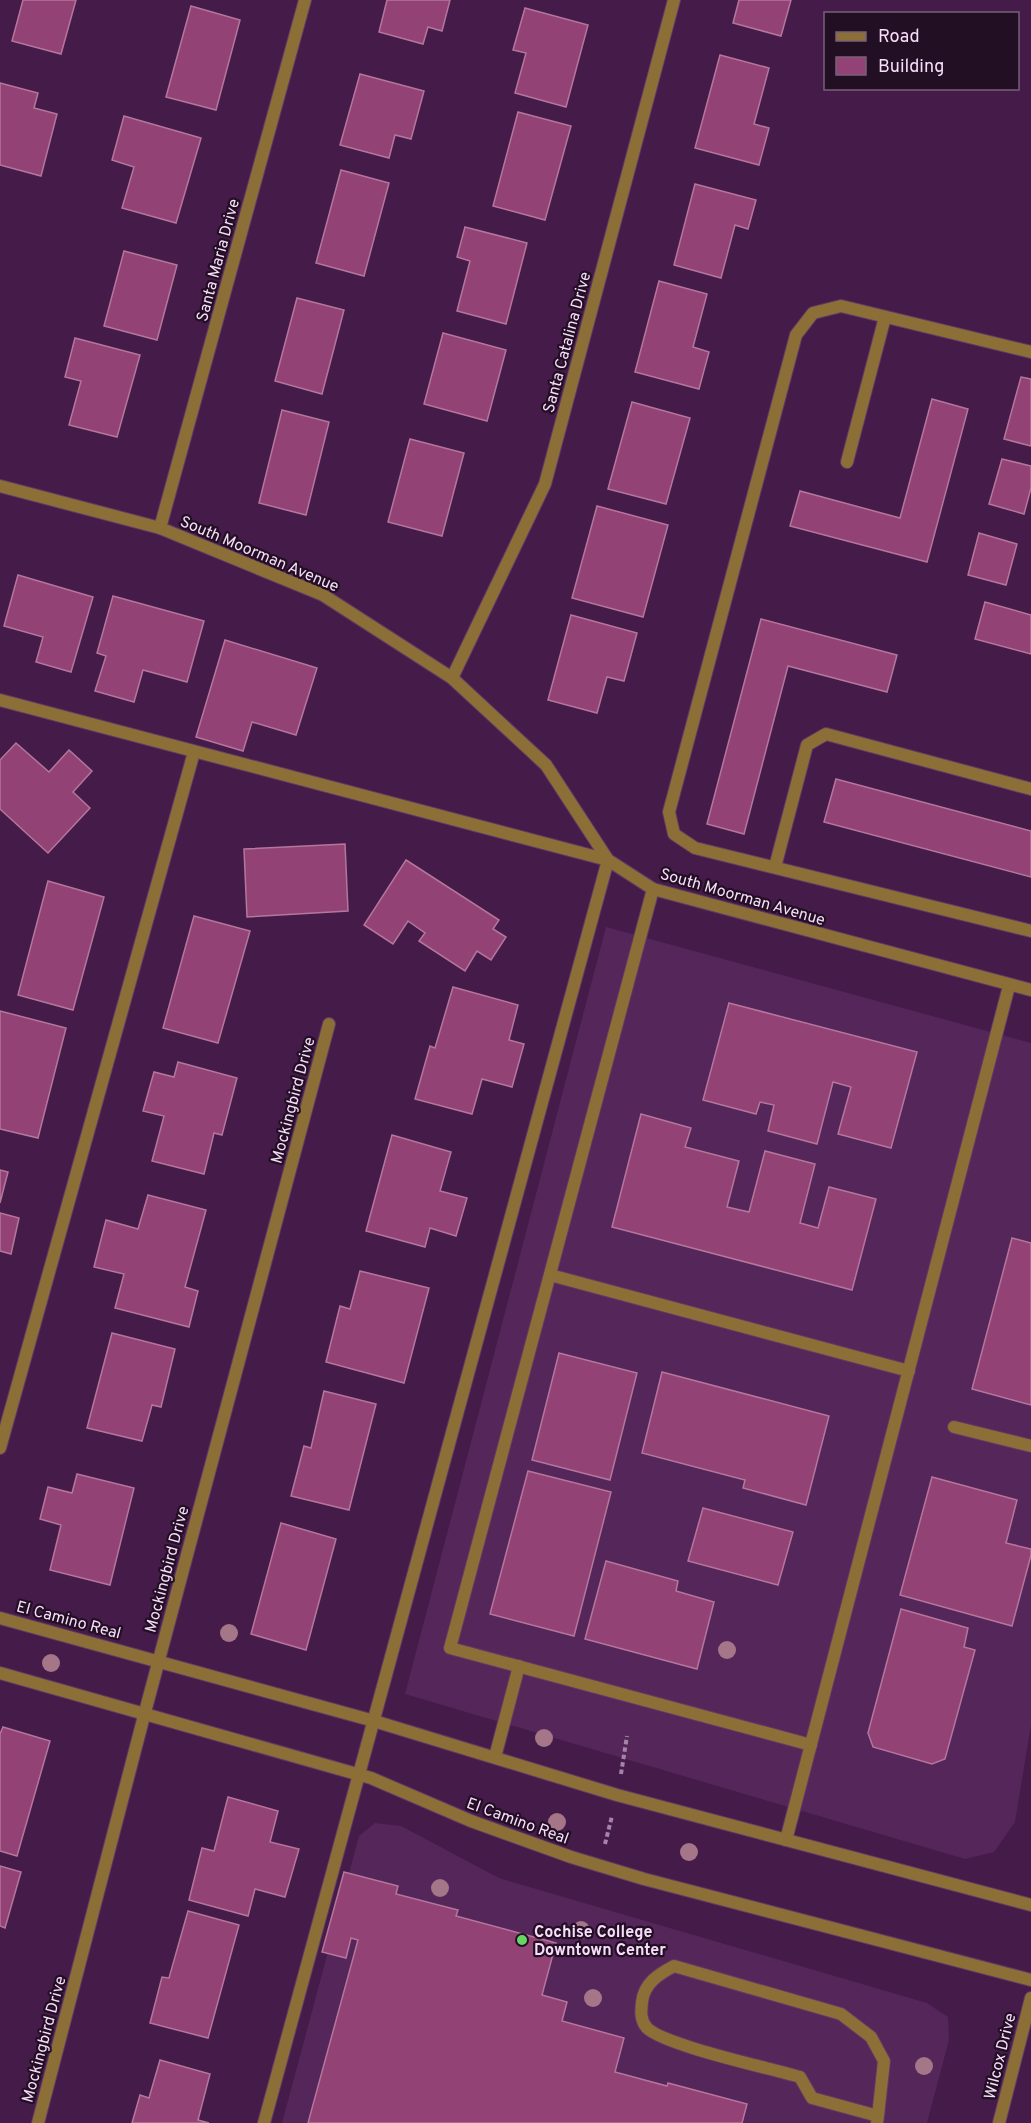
<svg xmlns="http://www.w3.org/2000/svg" width="1031" height="2123" viewBox="0 0 1031 2123" font-family="Overpass,sans-serif">
  <style>
    .built { fill: #54265a }
    .building { fill: #924275; stroke: #b5769c; stroke-width: 1.5 }
    .lines { fill: none; stroke-linecap: round; stroke-linejoin: round }
    .service-casing { stroke: #613a66; stroke-width: 14 }
    .minor-casing { stroke: #613a66; stroke-width: 14 }
    .tertiary-casing { stroke: #613a66; stroke-width: 14 }
    .path { stroke: #a584a9; stroke-width: 4; stroke-dasharray: 4.5 3; stroke-linecap: butt }
    .service { stroke: #8b6f36; stroke-width: 12 }
    .minor { stroke: #8b6f36; stroke-width: 12 }
    .tertiary { stroke: #8b6f36; stroke-width: 12 }
    .tree { fill: #a57588 }
    .poi-dot { fill: #67d466; stroke: #220f24; stroke-width: 2 }
    .labels { text-anchor: middle; stroke-width: 4.5; stroke-linejoin: round; paint-order: stroke }
    .street-label { font-size: 16px; fill: #f7ddf9; stroke: #220f24 }
    .poi-label { font-size: 16px; font-weight: bold; fill: #f7ddf9; stroke: #220f24; text-anchor: start }
  </style>
  <rect width="100%" height="100%" fill="#451b4a"/>
  <g class="built">
    <polygon points="606,927 1031,1043 1031,1725 1015,1822 994,1852 965,1859 405,1694"/>
    <polygon points="375,1823 401,1826 499,1878 927,2003 948,2017 949,2040 927,2123 282,2123 359,1836"/>
  </g>
  <g class="building">
    <polygon points="23,0 76,0 61,54 12,41"/>
    <polygon points="387,0 450,0 442,31 428,27 423,44 379,32"/>
    <polygon points="739,0 791,0 781,36 733,23"/>
    <polygon points="191,6 240,20 216,110 166,97"/>
    <polygon points="525,8 588,25 566,107 515,93 526,53 513,50"/>
    <polygon points="720,55 769,68 754,124 769,128 759,165 695,148"/>
    <polygon points="360,74 424,91 411,139 395,135 389,158 340,145"/>
    <polygon points="0,83 38,93 34,108 57,114 41,176 0,165"/>
    <polygon points="518,112 571,126 545,220 493,206"/>
    <polygon points="124,116 201,138 176,223 122,208 134,167 112,160"/>
    <polygon points="341,170 389,183 364,276 316,263"/>
    <polygon points="695,184 756,200 748,229 735,225 721,278 674,265"/>
    <polygon points="465,227 527,243 506,324 457,311 470,261 457,257"/>
    <polygon points="124,251 177,265 157,340 104,326"/>
    <polygon points="659,281 707,294 693,347 709,352 699,389 635,372"/>
    <polygon points="297,298 344,310 322,394 275,381"/>
    <polygon points="443,333 506,350 487,421 424,404"/>
    <polygon points="75,338 140,355 117,437 69,425 81,381 65,377"/>
    <polygon points="1021,377 1031,379 1031,446 1004,439"/>
    <polygon points="932,399 968,409 927,562 790,526 800,491 900,518"/>
    <polygon points="632,402 690,418 666,504 608,489"/>
    <polygon points="282,410 329,422 306,515 259,503"/>
    <polygon points="410,439 464,453 442,536 388,522"/>
    <polygon points="1002,459 1031,466 1031,488 1024,514 989,504"/>
    <polygon points="597,506 668,525 643,617 572,598"/>
    <polygon points="979,533 1017,544 1006,585 968,575"/>
    <polygon points="18,575 93,597 71,672 36,662 43,637 4,626"/>
    <polygon points="113,596 204,621 187,682 143,670 134,702 95,691 106,656 97,653"/>
    <polygon points="985,602 1031,615 1031,654 975,639"/>
    <polygon points="571,615 637,633 624,681 607,677 597,713 548,700"/>
    <polygon points="761,619 897,655 887,692 788,666 744,834 707,824"/>
    <polygon points="225,640 317,668 296,735 252,722 243,751 196,737"/>
    <polygon points="16,743 49,772 69,750 92,771 73,792 90,808 48,853 0,809 0,760"/>
    <polygon points="836,779 1031,831 1031,877 824,822"/>
    <polygon points="345,844 348,911 247,917 244,849"/>
    <polygon points="406,860 499,920 493,929 506,937 491,960 477,951 465,971 419,941 425,933 408,921 393,944 364,925"/>
    <polygon points="48,881 104,897 73,1010 18,995"/>
    <polygon points="194,916 250,931 218,1043 163,1028"/>
    <polygon points="453,987 518,1005 509,1040 524,1044 512,1087 482,1079 472,1114 415,1099 430,1046 435,1048"/>
    <polygon points="729,1003 917,1052 891,1148 838,1134 851,1087 833,1082 817,1144 768,1131 774,1105 760,1102 756,1114 703,1100"/>
    <polygon points="0,1011 66,1028 38,1138 0,1129"/>
    <polygon points="178,1062 237,1078 222,1135 214,1133 204,1174 152,1161 164,1116 143,1111 154,1072 174,1077"/>
    <polygon points="641,1114 691,1128 685,1147 739,1161 727,1207 749,1212 765,1151 815,1164 800,1223 818,1228 829,1187 876,1199 852,1290 612,1227"/>
    <polygon points="392,1135 451,1152 440,1191 467,1198 456,1236 430,1228 425,1247 366,1231"/>
    <polygon points="0,1170 8,1172 0,1203"/>
    <polygon points="148,1195 206,1210 185,1287 198,1291 189,1327 115,1308 124,1274 94,1267 106,1220 138,1229"/>
    <polygon points="0,1213 19,1218 11,1254 0,1251"/>
    <polygon points="1012,1238 1031,1243 1031,1405 972,1389"/>
    <polygon points="360,1271 429,1288 404,1383 326,1362 340,1306 350,1309"/>
    <polygon points="112,1333 175,1349 161,1407 152,1405 142,1441 87,1428"/>
    <polygon points="559,1353 637,1373 610,1480 532,1460"/>
    <polygon points="662,1372 829,1416 806,1505 743,1488 745,1480 642,1453"/>
    <polygon points="324,1391 376,1404 349,1510 291,1496 304,1446 311,1448"/>
    <polygon points="528,1471 611,1492 574,1636 490,1614"/>
    <polygon points="77,1474 134,1488 110,1585 50,1570 61,1525 40,1519 48,1487 72,1493"/>
    <polygon points="932,1477 1017,1500 1006,1543 1031,1549 1031,1555 1012,1626 900,1595"/>
    <polygon points="703,1508 793,1532 778,1585 688,1561"/>
    <polygon points="281,1523 336,1539 306,1650 251,1634"/>
    <polygon points="606,1561 678,1581 676,1591 714,1602 697,1669 585,1639"/>
    <polygon points="901,1609 968,1628 964,1647 975,1650 945,1759 932,1764 873,1747 868,1733"/>
    <polygon points="3,1727 50,1741 17,1856 0,1851 0,1734"/>
    <polygon points="228,1797 278,1811 270,1842 299,1849 285,1897 255,1889 248,1916 189,1900 202,1848 214,1851"/>
    <polygon points="0,1866 21,1872 5,1928 0,1926"/>
    <polygon points="344,1872 398,1886 396,1894 458,1910 456,1916 556,1943 542,1995 567,2002 562,2021 624,2038 615,2072 667,2086 668,2083 747,2104 742,2123 308,2123 358,1940 351,1938 346,1958 322,1952"/>
    <polygon points="188,1911 239,1925 208,2038 150,2023 162,1977 169,1978"/>
    <polygon points="160,2060 210,2074 198,2120 209,2123 132,2123 140,2095 149,2098"/>
  </g>
  <g class="lines">
    <defs>
      <g id="service">
        <polyline points="1031,352 841,306 813,313 796,335 669,812 674,834 695,848 1031,931"/>
        <polyline points="847,462 885,317"/>
        <polyline points="0,700 608,860 264,2123"/>
        <polyline points="775,867 807,745 826,734 1031,789"/>
        <polyline points="653,889 450,1648 811,1745"/>
        <polyline points="550,1275 909,1371"/>
        <polyline points="954,1427 1031,1446"/>
        <polyline points="0,1448 194,752"/>
        <polyline points="495,1757 519,1666"/>
        <polyline points="786,1840 1009,986"/>
        <path d="M877,2123L878,2116L884,2061L871,2037L841,2014L674,1966C659,1974 644,1983 642,2002C641,2011 640,2020 647,2028C666,2046 770,2068 800,2077L812,2098L878,2116"/>
      </g>
      <g id="minor">
        <polyline points="0,486 160,528 323,595 452,678 546,765 608,860 653,889 1031,990"/>
        <polyline points="160,528 305,0"/>
        <polyline points="452,678 545,484 674,0"/>
        <polyline points="38,2123 145,1712 329,1024"/>
        <polyline points="999,2123 1031,1998"/>
      </g>
      <g id="tertiary">
        <polyline points="0,1618 374,1721 617,1795 1031,1905"/>
        <polyline points="0,1673 371,1778 471,1821 571,1857 644,1879 1031,1980"/>
      </g>
    </defs>
    <use href="#service" class="service-casing"/>
    <use href="#minor" class="minor-casing"/>
    <use href="#tertiary" class="tertiary-casing"/>
    <g class="path">
      <polyline points="621,1774 627,1736"/>
      <polyline points="605,1844 612,1816"/>
    </g>
    <use href="#service" class="service"/>
    <use href="#minor" class="minor"/>
    <use href="#tertiary" class="tertiary"/>
  </g>
  <g class="tree">
    <circle cx="229" cy="1633" r="9"/>
    <circle cx="727" cy="1650" r="9"/>
    <circle cx="51" cy="1663" r="9"/>
    <circle cx="544" cy="1738" r="9"/>
    <circle cx="557" cy="1822" r="9"/>
    <circle cx="689" cy="1852" r="9"/>
    <circle cx="440" cy="1888" r="9"/>
    <circle cx="581" cy="1930" r="9"/>
    <circle cx="593" cy="1998" r="9"/>
    <circle cx="924" cy="2066" r="9"/>
  </g>
  <circle class="poi-dot" cx="522" cy="1940" r="6"/>
  <g class="labels">
    <g class="street-label">
      <text transform="translate(217 260) rotate(-75)" y="6">Santa Maria Drive</text>
      <text transform="translate(566 342) rotate(-75)" y="6">Santa Catalina Drive</text>
      <text transform="translate(260 553) rotate(23)" y="6">South Moorman Avenue</text>
      <text transform="translate(743 896) rotate(16)" y="6">South Moorman Avenue</text>
      <text transform="translate(292 1100) rotate(-75)" y="6">Mockingbird Drive</text>
      <text transform="translate(166 1569) rotate(-75)" y="6">Mockingbird Drive</text>
      <text transform="translate(69 1619) rotate(15)" y="6">El Camino Real</text>
      <text transform="translate(518 1820) rotate(20)" y="6">El Camino Real</text>
      <text transform="translate(43 2039) rotate(-75)" y="6">Mockingbird Drive</text>
      <text transform="translate(999 2056) rotate(-76)" y="6">Wilcox Drive</text>
    </g>
    <g class="poi-label">
      <text x="534" y="1937">Cochise College<tspan x="534" dy="18">Downtown Center</tspan></text>
    </g>
  </g>
  <rect x="824" y="12" width="195" height="78" fill="#220f24" stroke="#776179" stroke-width="1.5"/>
  <rect x="836" y="32" width="30" height="9" fill="#8b6f36" stroke="#776179" stroke-width="1.5"/>
  <text x="878" y="42" font-size="18" fill="#f7ddf9">Road</text>
  <rect x="836" y="57" width="30" height="18" fill="#924275" stroke="#776179" stroke-width="1.5"/>
  <text x="878" y="72" font-size="18" fill="#f7ddf9">Building</text>
</svg>
